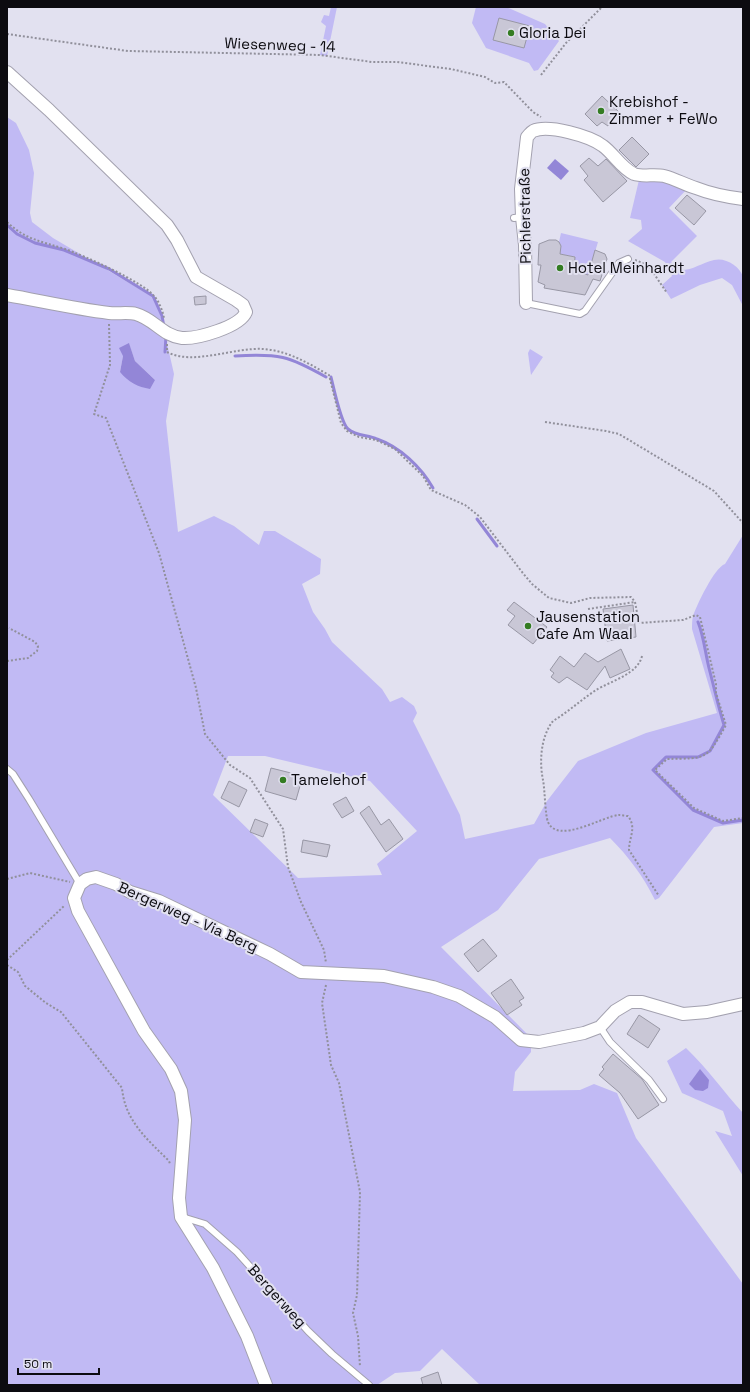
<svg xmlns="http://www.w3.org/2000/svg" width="750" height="1392" viewBox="0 0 750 1392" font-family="'Space Grotesk',sans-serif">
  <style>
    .green { fill: #c1baf4; fill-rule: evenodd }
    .water { fill: #9386d7 }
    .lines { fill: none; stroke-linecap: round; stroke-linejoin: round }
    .stream { stroke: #9386d7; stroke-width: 3 }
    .building { fill: #c9c7d6; stroke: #9897a5 }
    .service-casing { stroke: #a3a1af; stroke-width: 8 }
    .minor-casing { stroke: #a3a1af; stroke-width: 14 }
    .path { stroke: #91909b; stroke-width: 2; stroke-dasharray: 2 2; stroke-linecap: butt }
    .service { stroke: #fff; stroke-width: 6 }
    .minor { stroke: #fff; stroke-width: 12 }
    .poi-dot { fill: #347c22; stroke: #e2e1f0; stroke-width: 1.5 }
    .labels { text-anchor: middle; stroke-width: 4; stroke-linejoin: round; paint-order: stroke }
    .poi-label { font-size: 15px; fill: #0c0b10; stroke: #e2e1f0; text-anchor: start }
    .street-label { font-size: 15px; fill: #0c0b10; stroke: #e2e1f0 }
  </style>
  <rect width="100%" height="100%" fill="#e2e1f0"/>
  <g class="green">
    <polygon points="331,7 337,7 327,56 320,55 326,26 321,22 324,15 329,16"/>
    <polygon points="476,7 506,7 545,24 559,41 538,70 534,71 529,63 486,48 472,23"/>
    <path d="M7,117L16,123L29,150L34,173L30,213L32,222L53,238L153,297L161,317L174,374L166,421L178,532L214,516L234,526L259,545L264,531H275L321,559L320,574L302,584L313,612L325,629L332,642L382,689L390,702L402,697L414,706L417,713L413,721L460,815L465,839L534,824L547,801L578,761L646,733L717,713L692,629C692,625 692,620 693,616C697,605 714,568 725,564L743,535V823L714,827L659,898L655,900C643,876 629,857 610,838L539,859L498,910L441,947L531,1038V1052L515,1072L513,1091L580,1090L594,1084L617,1093L636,1138L743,1284V1385H480L442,1349L420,1371L395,1373L377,1385H7ZM129,344L135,361L155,380L120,372L123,356ZM228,756H265L370,781L417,831L377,864L382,875L298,878L213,795Z"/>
    <path d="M639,180H663L687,189L669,208L697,236L671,262L679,270C692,271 701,263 714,260C725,257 740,266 743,277C745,286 743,297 743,306L732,285L722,278L700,285L671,299L662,285L672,276L665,262L628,241L642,229L641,220L630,218Z"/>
    <polygon points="561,233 598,242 588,275 577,271 574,267 575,257 560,254 559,242"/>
    <polygon points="530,349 543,357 531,375 528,353"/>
    <path d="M686,1048C707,1068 723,1091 743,1113V1176L715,1131L732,1136L723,1111L682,1093L667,1061Z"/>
  </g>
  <g class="water">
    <polygon points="555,159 569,171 561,180 547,168"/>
    <path d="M129,343L135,361L155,380L150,389C138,387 128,382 120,372L123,356L119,348Z"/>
    <polygon points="700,1069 709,1080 708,1088 703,1091 695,1090 689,1084"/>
  </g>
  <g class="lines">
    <g class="stream">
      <polyline points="7,225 17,234 35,243 64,250 109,269 153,296 162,316 164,327"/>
      <polyline points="165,352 166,336"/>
      <path d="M235,356C278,353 289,356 326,377"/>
      <path d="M331,377C334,389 341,423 348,429C356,436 368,435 377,439C400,447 421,467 433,488"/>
      <polyline points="477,519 497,546"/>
      <path d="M698,622C704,637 705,652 709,668C714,687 718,706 724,725L710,751L698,757H666L653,770L693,810L723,823L743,820"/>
    </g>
  </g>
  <g class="building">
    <polygon points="499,18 530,26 524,48 493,40"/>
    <polygon points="602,96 620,113 608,126 602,122 597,126 585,114"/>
    <polygon points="632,137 649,154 636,167 619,150"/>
    <polygon points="589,158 598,166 606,159 627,181 603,202 584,180 588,176 580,166"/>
    <polygon points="687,195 706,211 694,225 675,208"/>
    <polygon points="549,240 556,240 559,242 561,246 560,254 575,257 574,270 588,275 595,250 605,254 607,259 600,281 593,279 585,295 544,288 545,285 538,282 541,265 538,265 539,244"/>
    <polygon points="206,296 206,304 195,305 194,297"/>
    <polygon points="514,602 547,627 533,644 508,625 515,616 507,610"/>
    <polygon points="633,605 636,637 607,641 603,609"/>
    <polygon points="621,649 630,669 610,678 605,666 587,690 567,677 559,683 551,677 554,673 550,670 560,656 574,667 585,653 598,662"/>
    <polygon points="271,768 299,775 297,785 300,786 296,800 265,791"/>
    <polygon points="229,781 247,790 239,807 221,798"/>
    <polygon points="346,797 354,811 342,818 333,804"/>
    <polygon points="369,806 381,825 389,819 403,839 386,852 360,813"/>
    <polygon points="255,819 268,824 263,837 250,832"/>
    <polygon points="303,840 330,845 327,857 301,852"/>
    <polygon points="483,939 497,956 478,972 464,954"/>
    <polygon points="511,979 524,998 519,1001 522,1005 507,1015 491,993"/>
    <polygon points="639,1015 660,1029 648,1048 627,1034"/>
    <polygon points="613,1054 642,1079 659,1105 638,1119 620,1093 599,1075 604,1069 602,1067"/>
    <polygon points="438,1372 442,1385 423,1385 421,1378"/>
  </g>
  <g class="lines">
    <defs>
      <g id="service">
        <polyline points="514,218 522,217"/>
        <polyline points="526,303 580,314 585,311 619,263 628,259"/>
        <polyline points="7,769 13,774 29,799 80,884"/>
        <polyline points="600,1027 610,1042 649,1080 663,1099"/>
        <polyline points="182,1217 205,1224 237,1252 308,1331 332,1354 369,1385"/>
      </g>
      <g id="minor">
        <path d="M7,72L49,110L167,225L177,240L196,277L236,300L243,305L246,312C240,327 197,339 182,338C163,336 154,319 136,314C128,312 118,314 109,313C75,309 41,301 7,295"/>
        <path d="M526,303L525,245L522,217L521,189L527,137C529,135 531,132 533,131C548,124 590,136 603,146C614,154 621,168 634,174C642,177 655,174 664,176C676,179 685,185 696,188C711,194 727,197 743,199"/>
        <polyline points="266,1385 247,1336 213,1268 181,1217 179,1198 185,1120 181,1091 171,1069 144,1031 78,911 74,898 80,884 87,879 96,877 116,884 130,892 159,901 270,954 301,972 384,976 433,987 459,996 495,1017 521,1040 539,1042 584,1033 600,1027 615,1011 630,1002 642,1002 683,1014 707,1012 743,1004"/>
      </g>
    </defs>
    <use href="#service" class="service-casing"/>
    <use href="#minor" class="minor-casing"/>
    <g class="path">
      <polyline points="7,34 128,51 320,55 372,62 397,62 451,69 485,77 495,83 504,82 533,112 541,117"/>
      <polyline points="541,75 566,43 602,7"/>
      <path d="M7,222C26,240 41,241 65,249C83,255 143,282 154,296C159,301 163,312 164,318"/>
      <polyline points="635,260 648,265 667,293"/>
      <polyline points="109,324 110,365 94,414 106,418 159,553 196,688 205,734 230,765 250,778 283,829 288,867 301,902 324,950 326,963"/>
      <path d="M167,344V352C193,366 234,347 264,349C288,351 308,363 329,375L341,423L347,431L359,437L376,440L395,449L423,476L431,490L465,505L480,517L522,572L532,584L549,598L571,603L590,598L631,597L635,602L639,623L683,620L696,615L700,617L716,684V693L726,725C706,761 707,758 667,759L655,770L694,808L723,821L743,818"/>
      <polyline points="545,422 606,431 619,434 714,491 743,523"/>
      <polyline points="588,609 635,602"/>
      <path d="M642,656C638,674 611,681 596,690C581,700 568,712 553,721C541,736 539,761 543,780C545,790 545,815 548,822C558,845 603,816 619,815C622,815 625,816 628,816C637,828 629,837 629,850L659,896"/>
      <polyline points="7,661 28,658 37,651 38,646 35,642 9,628"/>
      <polyline points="7,879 30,873 70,882"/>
      <polyline points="7,960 64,906"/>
      <path d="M7,965L18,972L25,986L46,1003L61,1012L122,1088C125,1121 147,1139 169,1161L170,1164"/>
      <polyline points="326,985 322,1003 331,1065 339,1083 360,1192 357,1295 353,1313 358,1336 360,1367"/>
    </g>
    <use href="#service" class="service"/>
    <use href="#minor" class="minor"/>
  </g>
  <g class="poi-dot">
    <circle cx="511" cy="33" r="4"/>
    <circle cx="601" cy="111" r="4"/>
    <circle cx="560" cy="268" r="4"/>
    <circle cx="528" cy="626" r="4"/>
    <circle cx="283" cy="780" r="4"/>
  </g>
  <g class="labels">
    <g class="poi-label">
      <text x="519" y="38">Gloria Dei</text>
      <text x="609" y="107">Krebishof -<tspan x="609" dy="17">Zimmer + FeWo</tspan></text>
      <text x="568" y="273">Hotel Meinhardt</text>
      <text x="536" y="622">Jausenstation<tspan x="536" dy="17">Cafe Am Waal</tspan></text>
      <text x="291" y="785">Tamelehof</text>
    </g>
    <g class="street-label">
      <text transform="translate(280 45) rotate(2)" y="5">Wiesenweg - 14</text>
      <text transform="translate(525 216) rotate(-91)" y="5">Pichlerstraße</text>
      <text transform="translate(188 917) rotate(24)" y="5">Bergerweg - Via Berg</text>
      <text transform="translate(277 1296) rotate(48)" y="5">Bergerweg</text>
    </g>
  </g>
  <rect width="750" height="1392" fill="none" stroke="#0c0b10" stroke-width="16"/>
  <path d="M18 1368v6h81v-6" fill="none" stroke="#0c0b10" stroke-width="2"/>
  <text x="24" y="1368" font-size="12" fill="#0c0b10" stroke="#e2e1f0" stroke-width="3" paint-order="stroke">50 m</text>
</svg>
